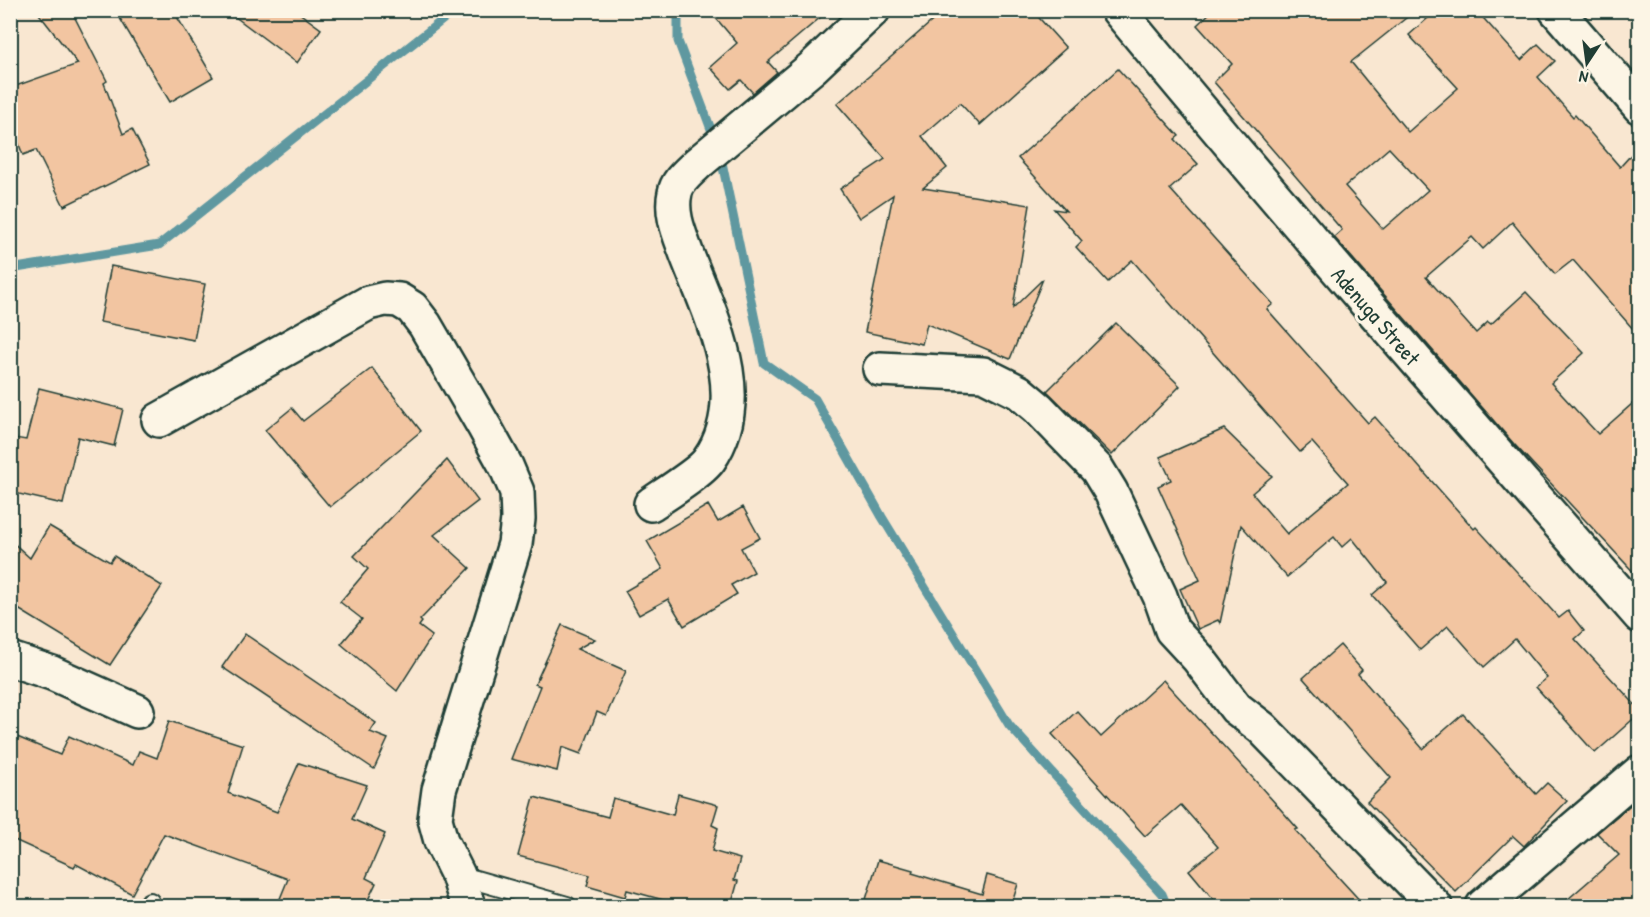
<svg xmlns="http://www.w3.org/2000/svg" width="1650" height="917" viewBox="0 0 1650 917" font-family="'Patrick Hand',sans-serif">
  <style>
    .lines { fill: none; stroke-linecap: round; stroke-linejoin: round }
    .stream { stroke: #5f98a0; stroke-width: 9 }
    .building { fill: #f2c5a1; stroke: #1f3d34; stroke-width: 1.5; fill-rule: evenodd }
    .lane-casing { stroke: #1f3d34; stroke-width: 22 }
    .street-casing { stroke: #1f3d34; stroke-width: 38 }
    .lane { stroke: #fcf5e5; stroke-width: 18 }
    .street { stroke: #fcf5e5; stroke-width: 33 }
    .labels { text-anchor: middle; stroke-width: 6; stroke-linejoin: round; paint-order: stroke }
    .street-label { font-size: 22px; fill: #1f3d34; stroke: #fcf5e5 }
  </style>
  <rect width="100%" height="100%" fill="#f9e7d1"/>
  <filter id="ink" filterUnits="userSpaceOnUse"><feTurbulence type="fractalNoise" baseFrequency=".0167" numOctaves="2"/><feDisplacementMap in="SourceGraphic" scale="12" xChannelSelector="R" yChannelSelector="G"/><feConvolveMatrix kernelMatrix="1 2 1 2 8 2 1 2 1" color-interpolation-filters="sRGB"/></filter>
  <g filter="url(#ink)">
    <g class="lines">
      <g class="stream">
        <polyline points="678,10 678,41 715,140"/>
        <polyline points="720,153 764,363 815,399 882,517 1009,725 1162,894 1167,906"/>
        <polyline points="10,269 159,245 455,10"/>
      </g>
    </g>
    <g class="building">
      <polygon points="36,10 71,10 107,81 104,83 123,134 132,129 150,164 64,206 36,150 23,155 10,121 10,88 78,64"/>
      <polygon points="115,10 173,10 213,77 170,102"/>
      <polygon points="226,10 295,10 321,29 297,63"/>
      <polygon points="709,10 829,10 768,62 777,72 753,93 741,80 730,89 710,67 737,43"/>
      <polygon points="945,10 1032,10 1066,48 980,125 960,103 922,136 947,168 923,188 1030,205 1013,308 1043,279 1010,359 927,324 922,344 865,332 893,195 859,218 840,189 885,159 837,104"/>
      <path d="M1213,10H1416L1351,62L1408,132L1458,88L1409,35L1437,10H1476L1521,60L1538,44L1555,61L1538,77L1573,117L1575,115L1620,167L1640,145V337L1573,260L1555,274L1512,222L1483,249L1472,237L1426,277L1476,333L1488,322L1491,324L1526,292L1584,353L1551,383L1598,434L1640,397V579L1514,444L1334,237L1342,230L1214,82L1232,64L1197,25ZM1389,148L1428,190L1383,229L1345,186Z"/>
      <polygon points="1118,69 1179,136 1175,139 1198,164 1170,189 1273,304 1267,309 1368,423 1375,417 1474,529 1476,527 1559,618 1568,611 1584,631 1575,639 1640,710 1640,713 1595,753 1536,687 1547,678 1515,639 1484,667 1448,626 1420,650 1372,595 1387,582 1352,538 1342,547 1334,537 1287,577 1241,525 1220,623 1218,620 1198,629 1180,589 1200,580 1158,486 1171,480 1160,457 1224,429 1272,476 1252,493 1287,534 1348,483 1312,442 1300,452 1132,260 1108,282 1076,247 1082,241 1054,209 1066,211 1018,158"/>
      <polygon points="111,266 205,284 194,340 100,322"/>
      <polygon points="1116,323 1180,386 1112,455 1047,391"/>
      <polygon points="372,368 421,431 330,507 265,430 292,408 303,421"/>
      <polygon points="39,388 123,409 114,446 78,437 63,504 10,492 10,458 15,438 26,440"/>
      <polygon points="447,460 478,501 434,535 470,568 420,620 422,622 419,626 432,636 397,691 341,644 362,619 340,602 368,569 354,556"/>
      <polygon points="708,505 718,522 743,507 760,538 741,548 754,572 731,585 737,594 684,626 668,599 639,615 625,591 663,569 647,541"/>
      <polygon points="49,526 110,562 114,556 162,586 110,665 10,604 10,540 30,558"/>
      <polygon points="562,625 595,639 577,649 626,671 606,716 597,712 581,754 562,747 557,771 511,759 540,686 535,684"/>
      <polygon points="245,634 376,723 370,732 388,739 374,769 222,667"/>
      <polygon points="1340,645 1362,670 1358,674 1423,749 1463,714 1536,794 1547,783 1567,801 1524,846 1513,836 1456,892 1367,802 1391,778 1303,678"/>
      <polygon points="1163,680 1252,777 1298,829 1295,830 1365,906 1219,906 1189,870 1218,847 1181,805 1145,836 1052,734 1077,711 1101,737"/>
      <polygon points="169,721 243,745 228,793 277,812 299,763 367,785 352,819 385,834 366,878 376,883 365,906 277,906 288,879 164,834 132,894 76,864 74,867 10,838 10,734 60,755 69,736 133,765 139,751 157,758"/>
      <polygon points="678,794 718,805 712,825 718,828 712,851 740,859 734,880 738,881 731,906 685,906 627,890 625,897 587,886 590,875 518,856 534,797 608,817 613,798 673,815"/>
      <polygon points="1640,797 1640,906 1560,906 1619,855 1597,833"/>
      <polygon points="878,860 913,870 912,873 982,894 987,875 1018,884 1011,906 864,906"/>
    </g>
    <g class="lines">
      <defs>
        <g id="lane">
          <polyline points="458,875 567,906"/>
          <polyline points="148,906 150,902"/>
        </g>
        <g id="street">
          <path d="M1118,10C1288,216 1464,416 1640,616"/>
          <polyline points="1556,10 1640,107"/>
          <polyline points="880,369 983,374 1019,392 1038,408 1097,469 1111,492 1160,596 1172,630 1198,658 1236,708 1262,728 1435,906"/>
          <polyline points="159,420 368,303 385,299 399,300 412,308 425,325 485,428 506,466 517,492 518,519 515,544 439,790 435,819 441,841 458,875 468,906"/>
          <path d="M651,504C664,495 702,471 709,460C753,397 711,317 687,255C680,235 670,214 675,193C677,181 688,173 697,164L813,67L873,10"/>
          <polyline points="10,659 52,673 137,711"/>
          <polyline points="1483,906 1640,772"/>
        </g>
      </defs>
      <use href="#lane" class="lane-casing"/>
      <use href="#street" class="street-casing"/>
      <use href="#lane" class="lane"/>
      <use href="#street" class="street"/>
    </g>
  </g>
  <g class="labels">
    <g class="street-label">
      <text transform="translate(1376 316) rotate(49)" y="8">Adenuga Street</text>
    </g>
  </g>
  <rect width="1650" height="917" fill="none" stroke="#fcf5e5" stroke-width="36"/>
  <rect x="18" y="18" width="1614" height="881" fill="none" stroke="#1f3d34" stroke-width="2" filter="url(#ink)"/>
  <g transform="translate(1587 63) rotate(193)" stroke="#fcf5e5" stroke-width="4.5" paint-order="stroke">
  <path d="M0-4.5L10 22L0 15L-10 22Z" fill="#1f3d34"/>
  <text y="-9" font-size="16" font-weight="bold" text-anchor="middle" fill="#1f3d34">N</text>
  </g>
</svg>
